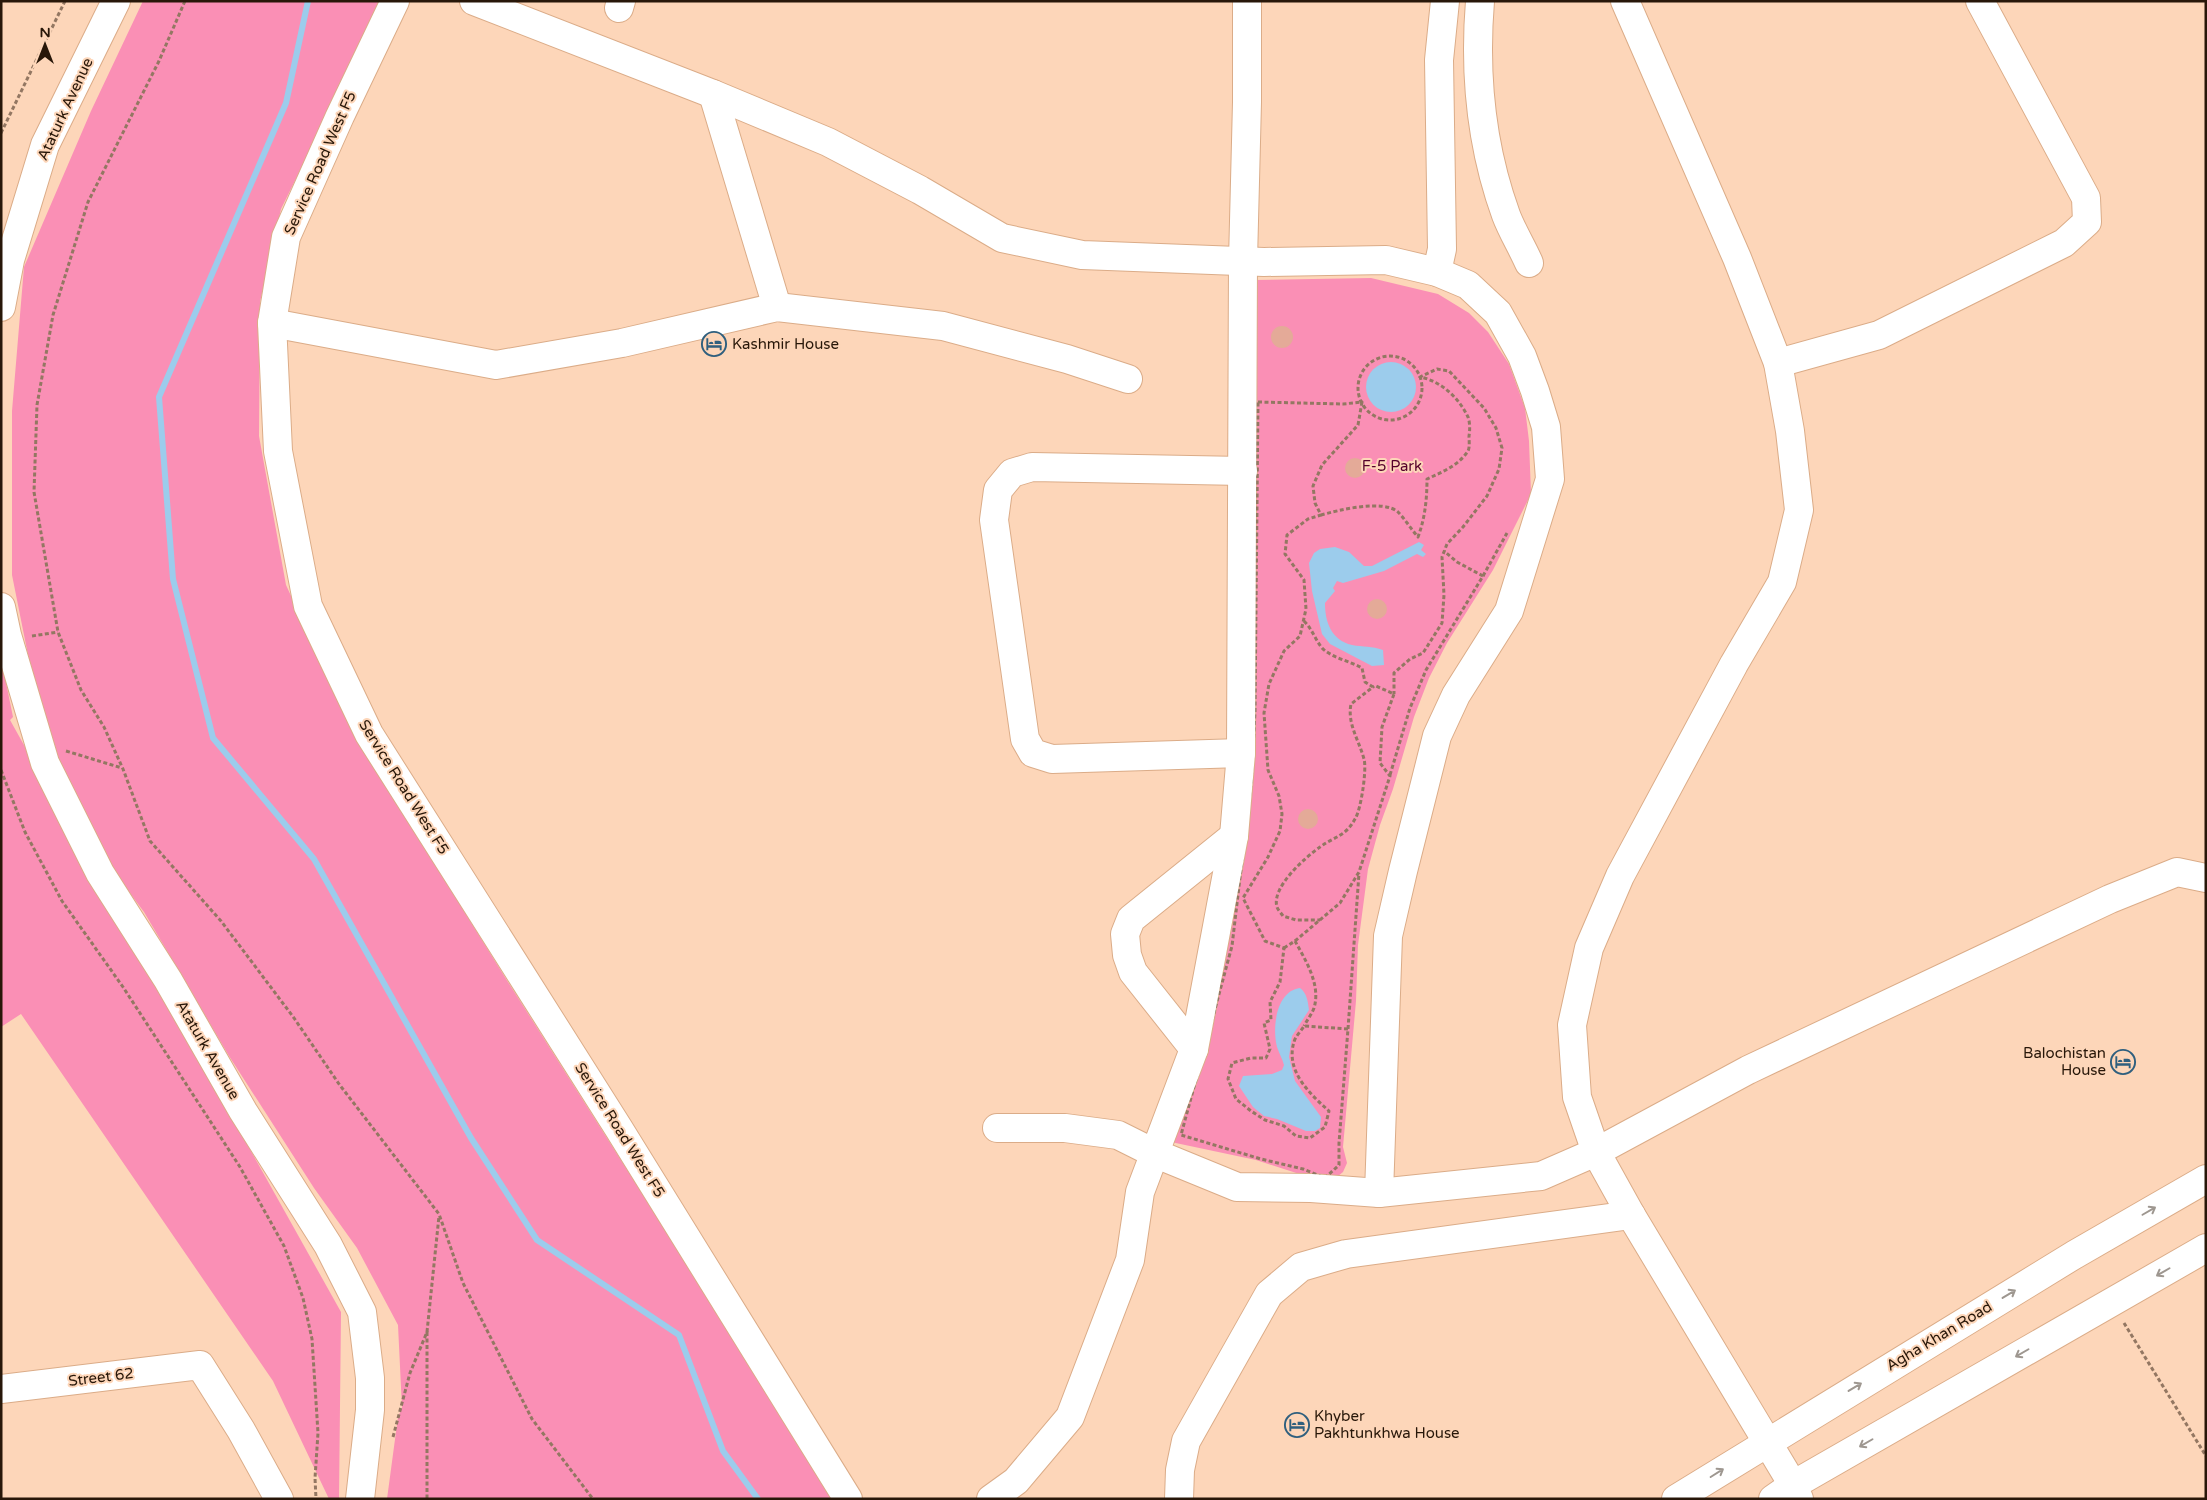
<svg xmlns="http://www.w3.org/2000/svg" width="2207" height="1500" viewBox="0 0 2207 1500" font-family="'Varela Round',sans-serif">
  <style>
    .green { fill: #fa8fb5 }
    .water { fill: #9cccec }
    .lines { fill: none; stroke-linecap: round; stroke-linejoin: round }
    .stream { stroke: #9cccec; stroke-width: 6 }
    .building { fill: #e4aa98 }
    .minor-casing { stroke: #dbac88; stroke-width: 30 }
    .path { stroke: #937762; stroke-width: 3; stroke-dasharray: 4 2.5; stroke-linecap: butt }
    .minor { stroke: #fff; stroke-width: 28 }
    .oneway { stroke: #9e9790 }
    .labels { text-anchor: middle; stroke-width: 4; stroke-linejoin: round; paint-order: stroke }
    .street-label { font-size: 15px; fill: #281709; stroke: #fdd6b9 }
    .poi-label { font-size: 15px; fill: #281709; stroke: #fdd6b9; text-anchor: start }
    .park-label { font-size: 15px; fill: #55002b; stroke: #fdd6b9 }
  </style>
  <rect width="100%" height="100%" fill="#fdd6b9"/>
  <g class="green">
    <polygon points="143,1 384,1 281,209 260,302 259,436 286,585 356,737 508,982 836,1499 387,1499 398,1417 402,1408 398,1325 357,1248 314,1188 229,1056 144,912 108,864 46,745 12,575 12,411 24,267 91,111"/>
    <polygon points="1371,278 1438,294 1469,313 1488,332 1509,364 1525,408 1529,441 1531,494 1493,570 1447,643 1429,678 1414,717 1393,789 1380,825 1368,869 1358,945 1356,1001 1343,1147 1347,1163 1343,1172 1332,1181 1318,1180 1256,1160 1171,1142 1221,963 1255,280"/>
    <polygon points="1,658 13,717 10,720 341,1312 339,1499 329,1499 273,1381 21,1014 1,1027"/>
  </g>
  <g class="water">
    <circle cx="1391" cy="387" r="25"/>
    <path d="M1419,542L1424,545L1421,550L1426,554L1423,557L1417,554L1384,571L1343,583L1337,581L1333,588L1335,591L1325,603C1325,622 1331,640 1352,645C1363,647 1372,646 1383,650L1384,665L1372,666L1330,644L1322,634L1312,591L1309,563L1314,553L1320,549L1335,547L1349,552L1364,566H1372Z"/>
    <path d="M1300,988C1307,993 1308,1002 1309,1010L1292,1036L1289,1057L1295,1081L1321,1117L1320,1128L1315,1131H1306L1277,1119L1264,1116L1253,1107L1239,1086L1243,1076L1272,1074L1282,1070L1284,1065C1282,1058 1279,1053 1277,1047C1272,1028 1276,991 1300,988Z"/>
  </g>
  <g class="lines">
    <polyline class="stream" points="308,1 286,103 159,397 173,579 213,738 314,859 471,1138 537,1240 679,1335 723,1451 758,1499"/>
  </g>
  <g class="building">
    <circle cx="1282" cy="337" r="11"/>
    <circle cx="1355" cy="468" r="10"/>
    <circle cx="1377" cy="609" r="10"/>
    <circle cx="1308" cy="819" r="10"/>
  </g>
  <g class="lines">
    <defs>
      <g id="minor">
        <polyline points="395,1 340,116 286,237 272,323 278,451 308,606 369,734 619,1129 848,1499"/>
        <polyline points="474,1 713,94 828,142 920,190 1002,238 1082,255 1264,262 1386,260 1437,272 1468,285 1498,313 1522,356 1535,391 1546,427 1550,479 1509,611 1456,695 1437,736 1403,871 1388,936 1379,1193"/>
        <path d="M1480,1C1474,74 1481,146 1506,215C1512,231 1522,247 1529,263"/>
        <polyline points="1625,1 1737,258 1778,363 1790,431 1799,510 1782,582 1734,664 1620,876 1589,948 1572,1025 1577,1097 1596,1152 1631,1215 1793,1485 1799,1499"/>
        <polyline points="619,8 621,1"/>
        <polyline points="713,94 777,307"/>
        <polyline points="1437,272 1442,249 1439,60 1445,1"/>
        <polyline points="1,307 10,260 45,145 116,1"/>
        <polyline points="272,323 496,365 622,343 777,307 943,326 1067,359 1128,379"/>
        <polyline points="1778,363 1879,335 2064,243 2087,222 2086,198 1980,1"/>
        <polyline points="1,607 7,635 45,763 100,873 168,980 243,1111 328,1245 362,1312 370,1378 370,1410 360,1499"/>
        <polyline points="1241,753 1052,759 1033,753 1025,739 994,520 998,490 1012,473 1032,467 1243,471"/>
        <polyline points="1194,1049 1133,972 1127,955 1125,934 1131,919 1234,836"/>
        <polyline points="997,1128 1065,1128 1118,1135 1154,1153 1237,1187 1311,1188 1379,1193 1541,1176 1596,1152 1748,1070 2110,899 2177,872 2206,878"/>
        <polyline points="1,1389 200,1365 241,1430 279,1499"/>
        <polyline points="991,1499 1016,1481 1070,1417 1130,1260 1140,1192 1194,1049 1234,836 1241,753 1243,261 1247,102 1247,1"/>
        <polyline points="1179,1499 1180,1470 1186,1441 1269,1294 1301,1267 1346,1254 1631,1215"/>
        <polyline points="1676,1499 2074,1255 2206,1179"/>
        <polyline points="1773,1499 1793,1485 2206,1248"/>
      </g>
    </defs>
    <use href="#minor" class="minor-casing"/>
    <g class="path">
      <polyline points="185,1 159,61 88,202 53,315 37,405 34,492 58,632 81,690 104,727 123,769 150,841 221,921 294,1018 339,1084 439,1214 463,1283 532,1419 593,1499"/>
      <polyline points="1,133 65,1"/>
      <circle cx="1390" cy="388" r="32"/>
      <path d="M1258,402L1343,404L1362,402L1358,425L1322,465L1313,486L1315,503L1321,515L1308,519L1287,535L1285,554L1304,580L1306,609L1300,636L1284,651L1269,684L1264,713L1268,770L1279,796L1282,814L1280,831L1268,857L1243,898L1265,941L1284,948L1280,982L1270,1002L1271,1020L1264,1023L1270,1049L1266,1058H1251L1232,1063L1228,1079L1236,1099L1251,1111L1265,1120L1284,1126L1296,1136L1310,1138L1325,1127L1329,1111C1310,1094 1285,1071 1294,1042C1295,1037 1301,1031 1304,1026L1348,1029L1339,1143V1165L1325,1178L1303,1169L1261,1159L1181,1135L1232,946L1251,784L1255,712Z"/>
      <path d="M1321,515C1339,510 1383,499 1398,512C1405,519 1411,529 1418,537C1425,518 1427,499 1427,479C1442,472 1458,466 1468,451C1470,447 1469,441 1469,436C1470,431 1470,422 1468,417C1459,398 1441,381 1420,377L1437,369L1449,371L1484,408L1496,428L1502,448L1499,469L1487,496L1463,527L1447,544L1442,557L1444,595L1442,623L1423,653L1410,659L1394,673V694"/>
      <polyline points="1483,576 1507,533"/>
      <path d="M1304,621C1312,629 1315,639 1322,648C1332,658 1350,661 1362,668L1365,682L1373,687L1351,704C1347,724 1359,740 1364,759C1367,769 1361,810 1355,819C1345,837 1335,836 1320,847C1306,857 1271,887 1277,907C1278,910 1281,913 1283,916L1296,920H1320"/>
      <polyline points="32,636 58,632"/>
      <polyline points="66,751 122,768"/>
      <polyline points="1,770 25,832 62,901 123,987 240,1167 284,1246 303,1298 312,1339 318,1433 315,1478 316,1499"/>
      <polyline points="1390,775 1410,708 1426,670 1483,576 1457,562 1444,551"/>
      <polyline points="1295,941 1340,903 1359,872 1390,776 1380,763 1382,727 1394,694 1376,686 1373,687"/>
      <path d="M1284,948L1295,941C1306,961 1321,985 1314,1008C1312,1014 1307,1020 1304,1026"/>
      <polyline points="1348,1029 1359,873"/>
      <polyline points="2124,1323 2206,1456"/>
      <polyline points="427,1332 439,1216"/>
      <polyline points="393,1437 410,1373 427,1332 427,1499"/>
    </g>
    <use href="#minor" class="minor"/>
  </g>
  <defs><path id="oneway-shaft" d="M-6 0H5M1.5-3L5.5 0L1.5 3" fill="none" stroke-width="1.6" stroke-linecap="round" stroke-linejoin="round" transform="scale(1.25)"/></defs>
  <g class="oneway">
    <use href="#oneway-shaft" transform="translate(2149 1211) rotate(-30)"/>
    <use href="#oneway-shaft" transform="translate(2163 1272) rotate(150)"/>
    <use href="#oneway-shaft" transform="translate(2009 1294) rotate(-31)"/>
    <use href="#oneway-shaft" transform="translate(2022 1353) rotate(150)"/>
    <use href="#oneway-shaft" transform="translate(1855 1387) rotate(-31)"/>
    <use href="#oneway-shaft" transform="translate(1866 1443) rotate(150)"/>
    <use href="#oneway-shaft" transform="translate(1717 1473) rotate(-32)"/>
  </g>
  <defs>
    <symbol id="hotel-ring" viewBox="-11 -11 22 22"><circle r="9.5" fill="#fdd6b9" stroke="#2f5f7e" stroke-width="1.5"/><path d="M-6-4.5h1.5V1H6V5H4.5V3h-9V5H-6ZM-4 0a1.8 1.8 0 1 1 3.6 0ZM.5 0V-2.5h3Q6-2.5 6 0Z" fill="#2f5f7e"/></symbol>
  </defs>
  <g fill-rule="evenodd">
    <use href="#hotel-ring" x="700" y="330" width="28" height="28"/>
    <use href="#hotel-ring" x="2109" y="1048" width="28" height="28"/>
    <use href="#hotel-ring" x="1283" y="1411" width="28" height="28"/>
  </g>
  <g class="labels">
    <g class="street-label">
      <text transform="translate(65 109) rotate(-65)" y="5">Ataturk Avenue</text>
      <text transform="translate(320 163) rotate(-66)" y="5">Service Road West F5</text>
      <text transform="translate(404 787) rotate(58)" y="5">Service Road West F5</text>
      <text transform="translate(208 1050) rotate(60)" y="5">Ataturk Avenue</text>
      <text transform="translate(620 1130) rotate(58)" y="5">Service Road West F5</text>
      <text transform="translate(1939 1336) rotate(-31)" y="5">Agha Khan Road</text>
      <text transform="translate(101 1377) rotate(-7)" y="5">Street 62</text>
    </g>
    <g class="poi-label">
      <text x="732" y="349">Kashmir House</text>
      <text x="2106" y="1058" text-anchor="end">Balochistan<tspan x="2106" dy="17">House</tspan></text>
      <text x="1314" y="1421">Khyber<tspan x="1314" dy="17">Pakhtunkhwa House</tspan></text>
    </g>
    <g class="park-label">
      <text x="1392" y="471">F-5 Park</text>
    </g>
  </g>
  <rect width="2207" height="1500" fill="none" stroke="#281709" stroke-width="5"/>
  <g transform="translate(45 45)" stroke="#fdd6b9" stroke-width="4" paint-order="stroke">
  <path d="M0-4L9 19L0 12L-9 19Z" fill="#281709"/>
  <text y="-8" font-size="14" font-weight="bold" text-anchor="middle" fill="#281709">N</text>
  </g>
</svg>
